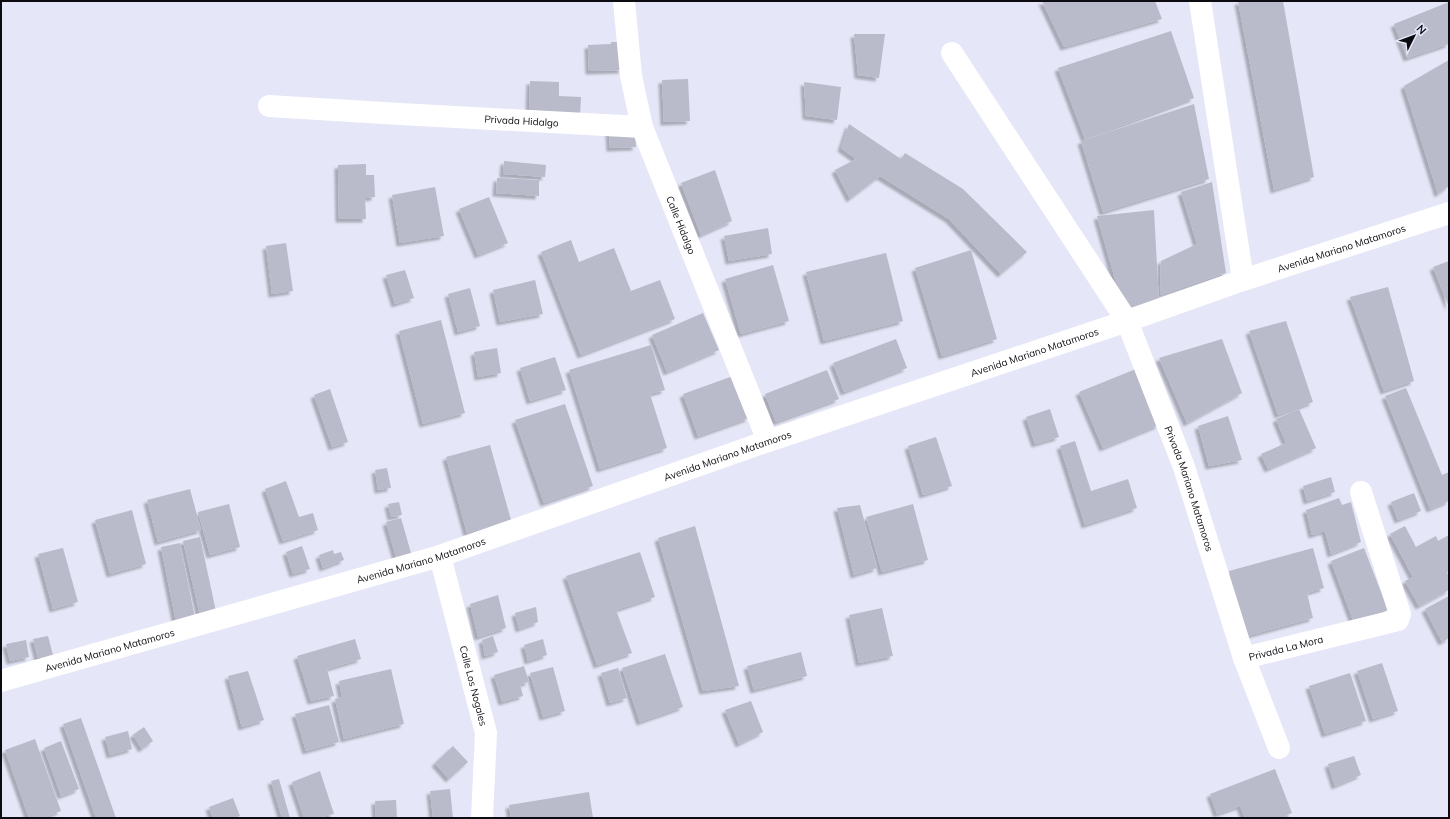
<svg xmlns="http://www.w3.org/2000/svg" width="1450" height="819" viewBox="0 0 1450 819" font-family="Mulish,sans-serif">
  <style>
    .building { fill: #b9baca; filter: url(#shadow) }
    .lines { fill: none; stroke-linecap: round; stroke-linejoin: round }
    .street { stroke: #fff; stroke-width: 22 }
    .secondary { stroke: #fff; stroke-width: 22 }
    .labels { text-anchor: middle; stroke-width: 4; stroke-linejoin: round; paint-order: stroke }
    .street-label { font-size: 10px; fill: #0b0b11; stroke: #e5e6f7 }
  </style>
  <defs>
    <filter id="shadow"><feDropShadow dx="-3.5" dy="3.5" stdDeviation="1" flood-color="#0004"/></filter>
  </defs>
  <rect width="100%" height="100%" fill="#e5e6f7"/>
  <g class="building">
    <polygon points="1042,1 1155,1 1162,19 1064,47"/>
    <polygon points="1238,1 1283,1 1314,177 1274,190"/>
    <polygon points="1449,2 1449,44 1407,58 1394,24"/>
    <polygon points="1171,31 1194,98 1085,139 1058,68"/>
    <polygon points="854,34 885,34 879,78 858,75"/>
    <polygon points="611,42 621,42 622,70 589,71 588,45 611,44"/>
    <polygon points="1449,60 1449,186 1438,194 1404,86"/>
    <polygon points="688,79 690,121 664,122 662,80"/>
    <polygon points="530,81 559,82 559,96 581,97 580,116 529,114"/>
    <polygon points="804,82 841,87 837,120 806,116"/>
    <polygon points="1194,104 1209,179 1103,212 1081,141"/>
    <polygon points="849,124 901,159 905,153 963,189 1027,252 1001,274 949,219 880,176 850,199 835,170 856,159 841,148"/>
    <polygon points="635,128 636,147 610,148 609,129"/>
    <polygon points="504,161 546,165 545,177 503,174"/>
    <polygon points="366,164 366,175 374,175 375,197 365,198 366,219 339,219 338,165"/>
    <polygon points="715,170 732,221 701,235 681,183"/>
    <polygon points="497,178 539,180 539,196 496,193"/>
    <polygon points="1212,182 1226,273 1160,295 1161,261 1197,244 1181,192"/>
    <polygon points="435,187 444,236 400,243 392,195"/>
    <polygon points="489,197 508,243 478,255 459,209"/>
    <polygon points="1154,210 1159,303 1125,314 1097,216"/>
    <polygon points="768,228 772,254 729,261 724,236"/>
    <polygon points="571,240 579,262 614,248 631,291 660,280 675,319 581,355 541,252"/>
    <polygon points="286,243 293,291 272,294 266,246"/>
    <polygon points="971,250 997,339 942,356 915,268"/>
    <polygon points="886,253 903,321 824,341 806,272"/>
    <polygon points="1449,261 1449,307 1433,267"/>
    <polygon points="773,265 789,321 741,334 725,279"/>
    <polygon points="405,270 414,298 395,304 386,275"/>
    <polygon points="535,280 543,314 500,322 493,290"/>
    <polygon points="1388,287 1414,381 1384,391 1350,297"/>
    <polygon points="470,288 480,326 458,332 448,294"/>
    <polygon points="703,313 719,350 667,372 652,335"/>
    <polygon points="441,320 465,413 423,424 399,331"/>
    <polygon points="1286,321 1313,402 1278,415 1249,331"/>
    <polygon points="896,339 907,368 844,392 833,363"/>
    <polygon points="1222,339 1242,393 1187,423 1159,358"/>
    <polygon points="651,345 665,390 650,394 667,448 600,469 569,370"/>
    <polygon points="497,348 501,373 478,377 474,352"/>
    <polygon points="555,357 566,390 530,401 520,368"/>
    <polygon points="1136,369 1159,425 1103,448 1079,392"/>
    <polygon points="827,370 839,399 776,422 765,394"/>
    <polygon points="733,376 749,418 698,436 683,394"/>
    <polygon points="1406,388 1442,475 1449,472 1449,501 1430,509 1385,396"/>
    <polygon points="330,389 348,442 332,447 314,395"/>
    <polygon points="565,404 593,486 544,503 515,420"/>
    <polygon points="1050,409 1059,437 1035,444 1026,417"/>
    <polygon points="1299,409 1316,448 1268,469 1261,454 1286,443 1276,419"/>
    <polygon points="1228,416 1242,460 1209,466 1198,426"/>
    <polygon points="936,437 952,486 923,495 908,446"/>
    <polygon points="1075,441 1091,491 1128,479 1137,508 1085,525 1060,446"/>
    <polygon points="490,445 511,520 467,533 446,457"/>
    <polygon points="387,468 391,488 378,490 375,470"/>
    <polygon points="1331,477 1335,492 1307,501 1303,486"/>
    <polygon points="286,481 299,517 313,513 318,530 283,541 265,489"/>
    <polygon points="190,489 201,530 158,542 147,500"/>
    <polygon points="1414,493 1421,511 1398,520 1391,502"/>
    <polygon points="1339,498 1342,505 1351,502 1361,542 1331,554 1325,531 1312,535 1306,510"/>
    <polygon points="399,502 402,515 391,517 388,504"/>
    <polygon points="229,504 240,547 210,555 198,512"/>
    <polygon points="913,504 928,560 882,572 866,517"/>
    <polygon points="860,505 877,568 854,575 837,508"/>
    <polygon points="132,510 146,564 110,574 95,520"/>
    <polygon points="401,518 413,560 398,564 386,522"/>
    <polygon points="695,526 739,686 703,691 658,538"/>
    <polygon points="1405,526 1416,547 1436,536 1438,541 1449,535 1449,571 1447,572 1449,577 1449,590 1419,606 1405,581 1413,577 1390,534"/>
    <polygon points="200,537 217,616 201,620 183,541"/>
    <polygon points="180,543 195,618 176,622 161,547"/>
    <polygon points="302,546 310,569 293,574 286,552"/>
    <polygon points="63,548 78,602 53,609 38,554"/>
    <polygon points="1313,548 1324,588 1307,593 1313,618 1247,636 1229,571"/>
    <polygon points="1364,548 1388,610 1354,623 1331,561"/>
    <polygon points="333,550 334,554 341,552 344,560 323,568 319,555"/>
    <polygon points="640,552 655,597 616,610 632,653 597,665 566,576"/>
    <polygon points="498,595 506,628 478,637 470,604"/>
    <polygon points="1449,596 1449,638 1442,642 1425,609"/>
    <polygon points="536,607 538,622 519,629 515,613"/>
    <polygon points="882,608 893,656 859,663 849,615"/>
    <polygon points="48,636 53,655 38,658 33,639"/>
    <polygon points="493,636 498,652 485,656 482,640"/>
    <polygon points="355,639 361,659 327,669 334,696 311,701 297,656"/>
    <polygon points="543,639 547,655 528,661 524,645"/>
    <polygon points="26,640 29,657 10,661 6,644"/>
    <polygon points="801,652 807,676 754,690 747,666"/>
    <polygon points="665,654 683,707 640,722 622,668"/>
    <polygon points="1382,663 1398,711 1373,719 1357,671"/>
    <polygon points="524,666 529,682 520,684 523,696 502,702 494,675"/>
    <polygon points="553,667 565,711 543,717 530,673"/>
    <polygon points="618,668 627,698 610,703 601,673"/>
    <polygon points="391,669 404,724 344,739 335,699 342,697 339,681"/>
    <polygon points="248,671 264,720 242,727 228,676"/>
    <polygon points="1350,673 1366,721 1325,734 1309,686"/>
    <polygon points="751,701 763,732 739,744 725,710"/>
    <polygon points="329,705 339,742 306,751 295,714"/>
    <polygon points="81,718 116,818 96,818 63,724"/>
    <polygon points="144,727 153,741 142,749 133,735"/>
    <polygon points="128,731 132,749 110,755 105,737"/>
    <polygon points="35,739 61,811 41,818 29,818 5,750"/>
    <polygon points="61,741 79,789 61,796 44,748"/>
    <polygon points="453,746 468,762 449,779 435,763"/>
    <polygon points="1354,756 1361,775 1335,786 1328,764"/>
    <polygon points="1275,769 1292,813 1280,818 1245,818 1240,806 1217,814 1210,794"/>
    <polygon points="320,771 334,814 318,818 304,818 292,782"/>
    <polygon points="279,779 290,818 282,818 271,781"/>
    <polygon points="450,789 453,818 433,818 430,791"/>
    <polygon points="589,792 593,818 511,818 509,805"/>
    <polygon points="233,798 240,816 235,818 213,818 209,807"/>
    <polygon points="396,800 397,818 376,818 375,801"/>
  </g>
  <g class="lines">
    <g class="street">
      <path id="s1" d="M624,1L631,76L642,127L768,441"/>
      <polyline points="1200,1 1243,280"/>
      <path id="s2" d="M952,53L1127,321L1184,467L1244,658L1279,748"/>
      <path id="s3" d="M269,106L400,114L642,127"/>
      <path id="s4" d="M440,556L486,733L482,818"/>
      <path id="s5" d="M1244,658L1398,620L1400,614L1361,492"/>
    </g>
    <path class="secondary" id="s6" d="M1,681L440,556L768,441L1127,321L1243,280L1449,213"/>
  </g>
  <g class="labels">
    <g class="street-label">
      <text dy="4" stroke="none"><textPath href="#s3" startOffset="253">Privada Hidalgo</textPath></text>
      <text dy="4" stroke="none"><textPath href="#s1" startOffset="233">Calle Hidalgo</textPath></text>
      <text dy="4" stroke="none"><textPath href="#s6" startOffset="1409">Avenida Mariano Matamoros</textPath></text>
      <text dy="4" stroke="none"><textPath href="#s6" startOffset="1085">Avenida Mariano Matamoros</textPath></text>
      <text dy="4" stroke="none"><textPath href="#s6" startOffset="761">Avenida Mariano Matamoros</textPath></text>
      <text dy="4" stroke="none"><textPath href="#s2" startOffset="499">Privada Mariano Matamoros</textPath></text>
      <text dy="4" stroke="none"><textPath href="#s6" startOffset="437">Avenida Mariano Matamoros</textPath></text>
      <text dy="4" stroke="none"><textPath href="#s5" startOffset="43">Privada La Mora</textPath></text>
      <text dy="4" stroke="none"><textPath href="#s6" startOffset="113">Avenida Mariano Matamoros</textPath></text>
      <text dy="4" stroke="none"><textPath href="#s4" startOffset="134">Calle Los Nogales</textPath></text>
    </g>
  </g>
  <rect width="1450" height="819" fill="none" stroke="#0b0b11" stroke-width="4"/>
  <g transform="translate(1414 36) rotate(48)" stroke="#e5e6f7" stroke-width="3" paint-order="stroke">
  <path d="M0-3L7 15L0 10L-7 15Z" fill="#0b0b11"/>
  <text y="-6" font-size="11" font-weight="bold" text-anchor="middle" fill="#0b0b11">N</text>
  </g>
</svg>
